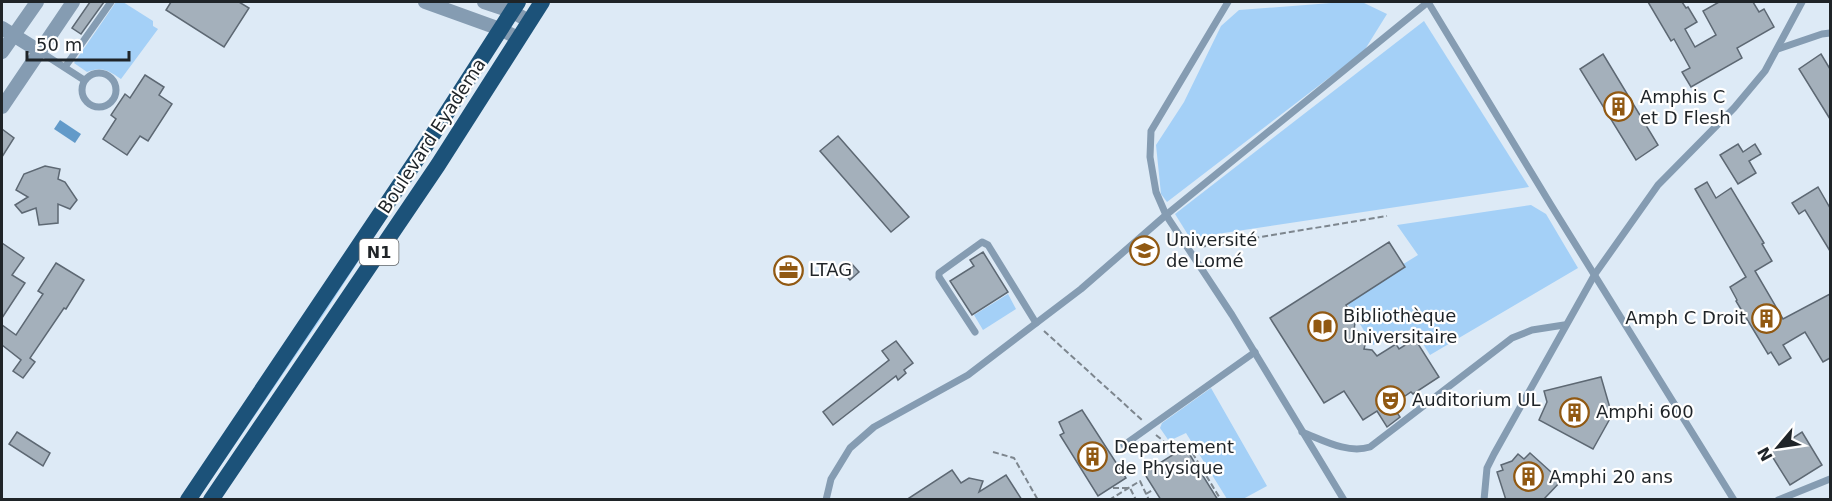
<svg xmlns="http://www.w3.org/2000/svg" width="1832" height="501" viewBox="0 0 1832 501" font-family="'DejaVu Sans',sans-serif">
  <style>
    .green { fill: #a4d0f7 }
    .water { fill: #629ac9 }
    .building { fill: #a4b0bb; stroke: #5d6873; stroke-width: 1.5 }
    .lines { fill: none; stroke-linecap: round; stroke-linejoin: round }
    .path { stroke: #7d868e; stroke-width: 2; stroke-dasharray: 6 3; stroke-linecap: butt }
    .service { stroke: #859cb2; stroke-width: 7 }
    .minor { stroke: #859cb2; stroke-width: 14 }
    .trunk { stroke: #1c5279; stroke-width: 16 }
    .labels { text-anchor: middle; stroke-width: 4.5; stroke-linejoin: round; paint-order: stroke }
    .shield { fill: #fff; stroke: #626668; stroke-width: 1.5 }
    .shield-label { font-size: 16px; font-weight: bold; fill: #1f2428 }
    .poi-label { font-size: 18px; fill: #1f2428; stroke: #fff; text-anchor: start }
    .street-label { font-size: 18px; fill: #1f2428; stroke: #fff }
  </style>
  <rect width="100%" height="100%" fill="#ddeaf6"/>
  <g class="green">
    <path d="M116,2H123L153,21V26L158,29L121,79C109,71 102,66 87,72L74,63Z"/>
    <polygon points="1344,2 1362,2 1387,14 1364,51 1167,202 1161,194 1156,145 1184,102 1221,26 1239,10"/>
    <polygon points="1424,21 1529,187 1190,238 1175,214"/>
    <polygon points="498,47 324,314 198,499"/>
    <polygon points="1531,205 1546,214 1578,268 1430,355 1413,328 1395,338 1393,334 1373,345 1345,300 1418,255 1397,225"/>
    <polygon points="1008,294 1016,309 983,330 974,315"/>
    <polygon points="1211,388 1267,486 1243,499 1227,499 1186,433 1169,441 1160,428 1162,423"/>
  </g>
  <polygon class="water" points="60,120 81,134 75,143 54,129"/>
  <g class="building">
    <polygon points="90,2 104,2 81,34 72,28"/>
    <polygon points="171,2 239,2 249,8 224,47 166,10"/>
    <polygon points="1648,2 1682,2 1686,8 1688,7 1697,22 1685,29 1695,47 1716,35 1703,11 1719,2 1753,2 1759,12 1764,9 1774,27 1737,48 1742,58 1691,87 1682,72 1690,68 1674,39 1671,41"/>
    <polygon points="1603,54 1658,145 1636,160 1580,69"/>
    <polygon points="1821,54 1830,69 1830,119 1799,69"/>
    <polygon points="145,75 164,87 159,95 172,104 148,141 140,136 127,155 103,139 116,119 111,115 125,94 130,98"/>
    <polygon points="2,129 14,138 2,157"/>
    <polygon points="838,136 909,217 891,232 820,151"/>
    <polygon points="1738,144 1743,152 1755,144 1761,154 1749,161 1756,173 1738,184 1720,155"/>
    <polygon points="45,166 60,169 58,179 65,182 77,200 70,209 58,204 58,223 39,225 36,208 22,213 15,205 28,197 16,190 24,174"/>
    <polygon points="1707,182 1716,198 1731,188 1764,243 1762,244 1772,261 1755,271 1783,319 1830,294 1830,358 1823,362 1805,332 1783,345 1791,358 1779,365 1771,352 1768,354 1736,301 1737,300 1730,287 1746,277 1695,189"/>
    <polygon points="1818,187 1830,208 1830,251 1805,210 1799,214 1792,203"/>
    <polygon points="1389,242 1405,267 1346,305 1355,322 1354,331 1361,332 1366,341 1364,349 1372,350 1377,356 1396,344 1399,349 1415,339 1439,377 1413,394 1411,392 1392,405 1400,417 1387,427 1377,411 1363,420 1344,391 1324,403 1270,318"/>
    <polygon points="2,243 24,258 12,275 25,283 2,318"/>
    <polygon points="983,252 1008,292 972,315 950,281 974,266 970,260"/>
    <polygon points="56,263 84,280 66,309 64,308 30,358 35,362 23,378 13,371 21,360 2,345 2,325 16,335 43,294 38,291"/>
    <polygon points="851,263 859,272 850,280 842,271"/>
    <polygon points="896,341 913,363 904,370 906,373 898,380 896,376 833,425 823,412 889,360 882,351"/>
    <polygon points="1601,377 1612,415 1593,449 1539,420 1547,402 1544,391"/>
    <polygon points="1082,410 1126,478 1098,496 1060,435 1064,433 1059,422"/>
    <polygon points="17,432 50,453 43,466 9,444"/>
    <polygon points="1802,432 1822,465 1790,485 1770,453"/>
    <polygon points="1185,447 1218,500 1161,500 1144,473"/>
    <polygon points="1530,453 1561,481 1543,500 1506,500 1497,472 1503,470 1501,465 1512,461 1518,454 1524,459"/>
    <polygon points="952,470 961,483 969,478 983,481 979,492 1006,475 1022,500 906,500"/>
  </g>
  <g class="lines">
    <g class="path">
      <polyline points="1200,247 1387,216"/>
      <polyline points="1044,331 1142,420"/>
      <polyline points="1156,435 1167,444 1182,442 1187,444 1221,500"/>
      <polyline points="993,452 1014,458 1038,500"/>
      <polyline points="1113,488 1130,488 1136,500"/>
      <polyline points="1146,494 1154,489"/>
      <polyline points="1109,500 1140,481 1149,500"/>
    </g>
    <g class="service">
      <polyline points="1228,2 1151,131 1150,157 1156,192 1166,215 1232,315 1344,500"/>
      <polyline points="1428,2 1551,205 1734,500"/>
      <polyline points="1778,49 1822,34 1830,33"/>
      <polyline points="39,51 84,80"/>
      <polyline points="65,67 111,2"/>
      <circle cx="99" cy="90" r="17"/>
      <polyline points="975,332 939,277 939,273 982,242 988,245 1036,323"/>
      <path d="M1302,432C1323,440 1347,454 1370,447L1512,338L1532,330L1564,325"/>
      <polyline points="1124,445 1255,352"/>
      <polyline points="826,500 831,479 850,448 874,427 968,375 1081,289 1166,215 1428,2"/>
      <polyline points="1484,500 1487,468 1494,454 1595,274 1658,185 1734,108 1765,71 1802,2"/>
      <polyline points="1778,500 1830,479"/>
    </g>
    <g class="minor">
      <polyline points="425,2 500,29 518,38"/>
      <polyline points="484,2 511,11 529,21"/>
      <polyline points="2,28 39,51"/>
      <polyline points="2,52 37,2"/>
      <polyline points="2,107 73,2"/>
    </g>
    <g class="trunk">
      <polyline points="188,500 421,153 518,2"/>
      <polyline points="211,500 438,165 542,2"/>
    </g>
  </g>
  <defs>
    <symbol id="building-ring" viewBox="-11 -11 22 22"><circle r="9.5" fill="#fff" stroke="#915912" stroke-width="1.5"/><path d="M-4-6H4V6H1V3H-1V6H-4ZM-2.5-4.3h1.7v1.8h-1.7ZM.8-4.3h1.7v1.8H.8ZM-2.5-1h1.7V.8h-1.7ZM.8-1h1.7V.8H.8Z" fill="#915912"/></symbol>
    <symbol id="university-ring" viewBox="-11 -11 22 22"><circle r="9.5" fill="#fff" stroke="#915912" stroke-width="1.5"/><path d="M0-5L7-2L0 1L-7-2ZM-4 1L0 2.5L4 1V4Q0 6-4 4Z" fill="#915912"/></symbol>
    <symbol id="office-ring" viewBox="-11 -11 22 22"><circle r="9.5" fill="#fff" stroke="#915912" stroke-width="1.5"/><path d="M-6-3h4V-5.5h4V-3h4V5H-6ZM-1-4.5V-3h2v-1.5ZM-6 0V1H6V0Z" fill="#915912"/></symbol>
    <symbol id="library-ring" viewBox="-11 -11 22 22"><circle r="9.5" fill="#fff" stroke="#915912" stroke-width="1.5"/><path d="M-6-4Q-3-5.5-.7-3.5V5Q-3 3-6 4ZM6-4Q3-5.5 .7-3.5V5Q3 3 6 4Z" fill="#915912"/></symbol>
    <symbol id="theatre-ring" viewBox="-11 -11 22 22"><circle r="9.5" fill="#fff" stroke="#915912" stroke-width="1.5"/><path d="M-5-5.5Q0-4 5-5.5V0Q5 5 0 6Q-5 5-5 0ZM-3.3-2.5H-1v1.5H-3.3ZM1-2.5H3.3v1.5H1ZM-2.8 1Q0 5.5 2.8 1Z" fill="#915912"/></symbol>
  </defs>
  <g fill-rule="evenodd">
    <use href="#building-ring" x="1602" y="90" width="33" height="33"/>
    <use href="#university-ring" x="1128" y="234" width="33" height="33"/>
    <use href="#office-ring" x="772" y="254" width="33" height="33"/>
    <use href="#building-ring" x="1750" y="302" width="33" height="33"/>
    <use href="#library-ring" x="1306" y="310" width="33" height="33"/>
    <use href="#theatre-ring" x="1374" y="384" width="33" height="33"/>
    <use href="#building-ring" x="1558" y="396" width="33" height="33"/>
    <use href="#building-ring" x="1076" y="440" width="33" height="33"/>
    <use href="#building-ring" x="1512" y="460" width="33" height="33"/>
  </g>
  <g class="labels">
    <rect class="shield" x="359.5" y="239" width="39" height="26" rx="4.5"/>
    <g class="shield-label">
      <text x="379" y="258">N1</text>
    </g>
    <g class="poi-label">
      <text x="1640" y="103">Amphis C<tspan x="1640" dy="21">et D Flesh</tspan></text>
      <text x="1166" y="246">Université<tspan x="1166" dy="21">de Lomé</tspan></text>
      <text x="809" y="276">LTAG</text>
      <text x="1343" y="322">Bibliothèque<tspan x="1343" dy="21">Universitaire</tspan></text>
      <text x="1746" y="324" text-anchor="end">Amph C Droit</text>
      <text x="1412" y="406">Auditorium UL</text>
      <text x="1596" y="418">Amphi 600</text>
      <text x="1114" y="453">Departement<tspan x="1114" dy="21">de Physique</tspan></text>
      <text x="1549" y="483">Amphi 20 ans</text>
    </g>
    <g class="street-label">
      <text transform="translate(432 136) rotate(-57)" y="6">Boulevard Eyadema</text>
    </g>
  </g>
  <rect width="1832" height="501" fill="none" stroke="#1f2428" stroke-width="6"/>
  <g transform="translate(1778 447) rotate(241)" stroke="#ffffff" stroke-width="4.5" paint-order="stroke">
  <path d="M0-4.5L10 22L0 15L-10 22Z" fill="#1f2428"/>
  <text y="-9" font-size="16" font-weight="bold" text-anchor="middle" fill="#1f2428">N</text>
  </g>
  <path d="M27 51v9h102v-9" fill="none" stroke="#1f2428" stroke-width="3"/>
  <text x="36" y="51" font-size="18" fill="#1f2428" stroke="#ffffff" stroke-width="4.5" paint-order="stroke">50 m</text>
</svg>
